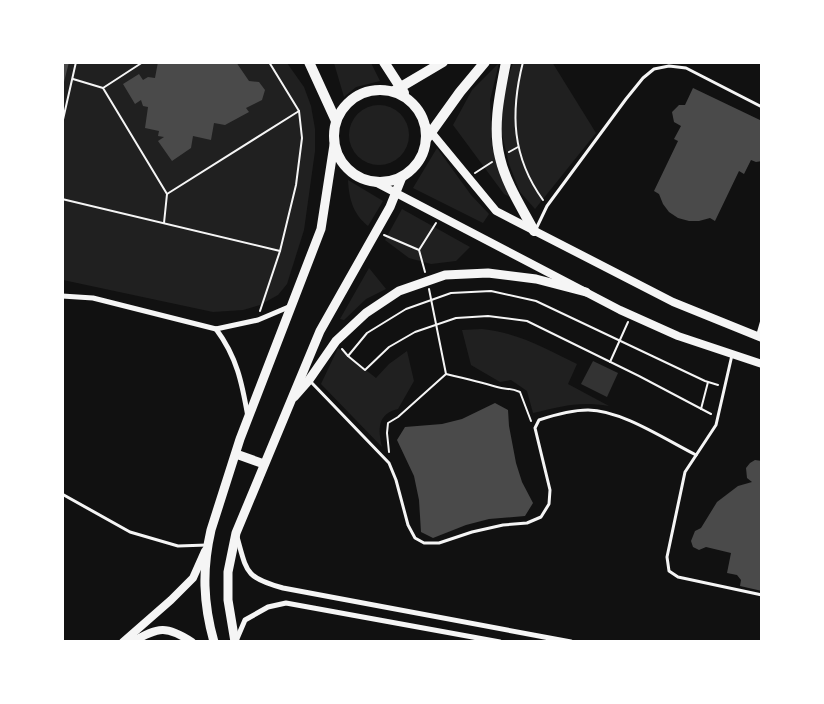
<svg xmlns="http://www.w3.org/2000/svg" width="824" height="704" viewBox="0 0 824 704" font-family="Helvetica,sans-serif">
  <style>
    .green { fill: #202020 }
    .water { fill: #333 }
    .building { fill: #4a4a4a }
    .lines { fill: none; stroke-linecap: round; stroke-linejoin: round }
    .path { stroke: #f5f5f5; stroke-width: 2 }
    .service { stroke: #f5f5f5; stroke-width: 3 }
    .minor { stroke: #f5f5f5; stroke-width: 5 }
    .tertiary { stroke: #f5f5f5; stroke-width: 8 }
    .secondary { stroke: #f5f5f5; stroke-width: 9 }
    .primary { stroke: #f5f5f5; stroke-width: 10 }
  </style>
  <rect width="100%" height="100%" fill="#111"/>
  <g class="green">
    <polygon points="552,62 596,133 535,209 520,192 509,164 501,130 505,87 513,63"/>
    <polygon points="63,63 287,63 304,87 311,106 315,129 315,151 304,230 287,284 278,295 260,305 243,310 213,312 63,280"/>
    <polygon points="334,63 371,63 380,81 356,87 344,97"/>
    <polygon points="499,63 490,100 492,147 499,168 514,199 504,194 453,125 472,90"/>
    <circle cx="379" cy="135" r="30"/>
    <polygon points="437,148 471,195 489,214 483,223 413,188"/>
    <path d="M348,180L383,201L368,226C353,214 349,199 348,180Z"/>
    <polygon points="402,209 470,247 456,261 431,264 409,258 385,240"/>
    <polygon points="369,268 386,289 366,299 344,320 340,319"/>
    <path d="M482,329C519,333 544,348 577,364L568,384L609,406C578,401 563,406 533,413L527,391L511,380L500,382L471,365L462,330Z"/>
    <path d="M338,348L376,378L389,364L407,351L414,381L398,409C377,414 378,429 382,447L321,384Z"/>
  </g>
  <polygon class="water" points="593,361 618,373 607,397 581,384"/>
  <g class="building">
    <polygon points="62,62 69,62 63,86 62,86"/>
    <polygon points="158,62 236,62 249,81 259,82 265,90 262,100 246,108 249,112 225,125 214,123 211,140 193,136 191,148 172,161 158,141 164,137 158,136 159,131 145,128 148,107 143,106 141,100 135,104 123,84 139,74 143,80 148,77 155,78"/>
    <polygon points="693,88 762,121 762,161 756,162 751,160 744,174 739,171 715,221 710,218 699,221 689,221 678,218 669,212 663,204 659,194 654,191 678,141 674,139 681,126 674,122 672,112 679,105 685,105"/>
    <polygon points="495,403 508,410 509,426 516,463 522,482 533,503 525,516 489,519 466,525 433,538 421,532 419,500 414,476 397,440 405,427 442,424 462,419"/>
    <polygon points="755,460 762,461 762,591 740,586 741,580 737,575 727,573 731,553 706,547 699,550 693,547 691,541 695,531 701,528 717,502 738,486 752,482 747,478 746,468 750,463"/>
  </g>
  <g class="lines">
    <g class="path">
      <polyline points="143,62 103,88 167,194 299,111"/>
      <path d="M523,62C510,113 512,157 543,200"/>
      <polyline points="73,79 103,88"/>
      <polyline points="62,124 76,62"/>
      <polyline points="509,152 518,147"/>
      <polyline points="475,173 492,162"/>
      <polyline points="62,199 280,251"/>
      <polyline points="164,223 167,194"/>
      <polyline points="384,235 419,250 436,223"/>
      <polyline points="419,250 425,272"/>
      <polyline points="429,289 446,374"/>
      <polyline points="260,311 280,251 296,185 302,138 299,111 269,62"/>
      <polyline points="342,349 348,356 365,370 389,347 415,332 456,318 488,316 527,321 639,376 711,414"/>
      <polyline points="348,356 367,333 406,309 451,293 491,291 536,301 705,381 718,385"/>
      <polyline points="610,362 628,322"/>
      <path d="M446,374C463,378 480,382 497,387C506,390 508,387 520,392L531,421"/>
      <polyline points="701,409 708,382"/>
      <polyline points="389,452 387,433 388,423 398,417 446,374"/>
    </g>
    <g class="service">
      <polyline points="536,229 547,206 626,99 643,78 654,69 669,66 686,68 762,107"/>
      <polyline points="758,334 762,320"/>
      <polyline points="732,355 716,425 685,472 667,557 669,571 678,577 762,595"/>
      <path d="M311,382L389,463L396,480L408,525L415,538L424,543H439L472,532L503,525L527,523L541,517L549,504L550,490L535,428L539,420C554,415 572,410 588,410C621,410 666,440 696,455"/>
      <polyline points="62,494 130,532 178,546 207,545"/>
    </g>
    <g class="minor">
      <polyline points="62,296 93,298 216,329 258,320 291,306"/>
      <path d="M216,329C237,357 242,383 248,417"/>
      <path d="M237,537C247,572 245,578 283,588L571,642"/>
      <polyline points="236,641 245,620 268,607 286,603 500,642"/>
    </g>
    <g class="tertiary">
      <polyline points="426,126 496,211 673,302 762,338"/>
      <polyline points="375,182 620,310 678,336 762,364"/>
      <polyline points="123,642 171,600 193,578 205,551"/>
      <path d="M132,642C159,627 166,625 192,642"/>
    </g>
    <g class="secondary">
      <polyline points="294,397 309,380 336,341 366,313 399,291 445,275 488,273 536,279 586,292"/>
      <polyline points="236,454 264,464"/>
      <path d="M214,642C203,603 202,569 211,530L240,439L321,229L334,145"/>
      <polyline points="235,642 228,600 228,572 236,533 320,331 390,207 402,177"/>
    </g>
    <g class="primary">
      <polyline points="309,62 336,121"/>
      <polyline points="384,62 404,93"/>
      <path d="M506,62C500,93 492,127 500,158C506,184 522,208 534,231"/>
      <circle cx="380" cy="136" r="46"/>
      <polyline points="394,91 443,62"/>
      <polyline points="427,138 460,92 485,62"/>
    </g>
  </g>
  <rect width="824" height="704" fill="none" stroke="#ffffff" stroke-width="128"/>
</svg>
